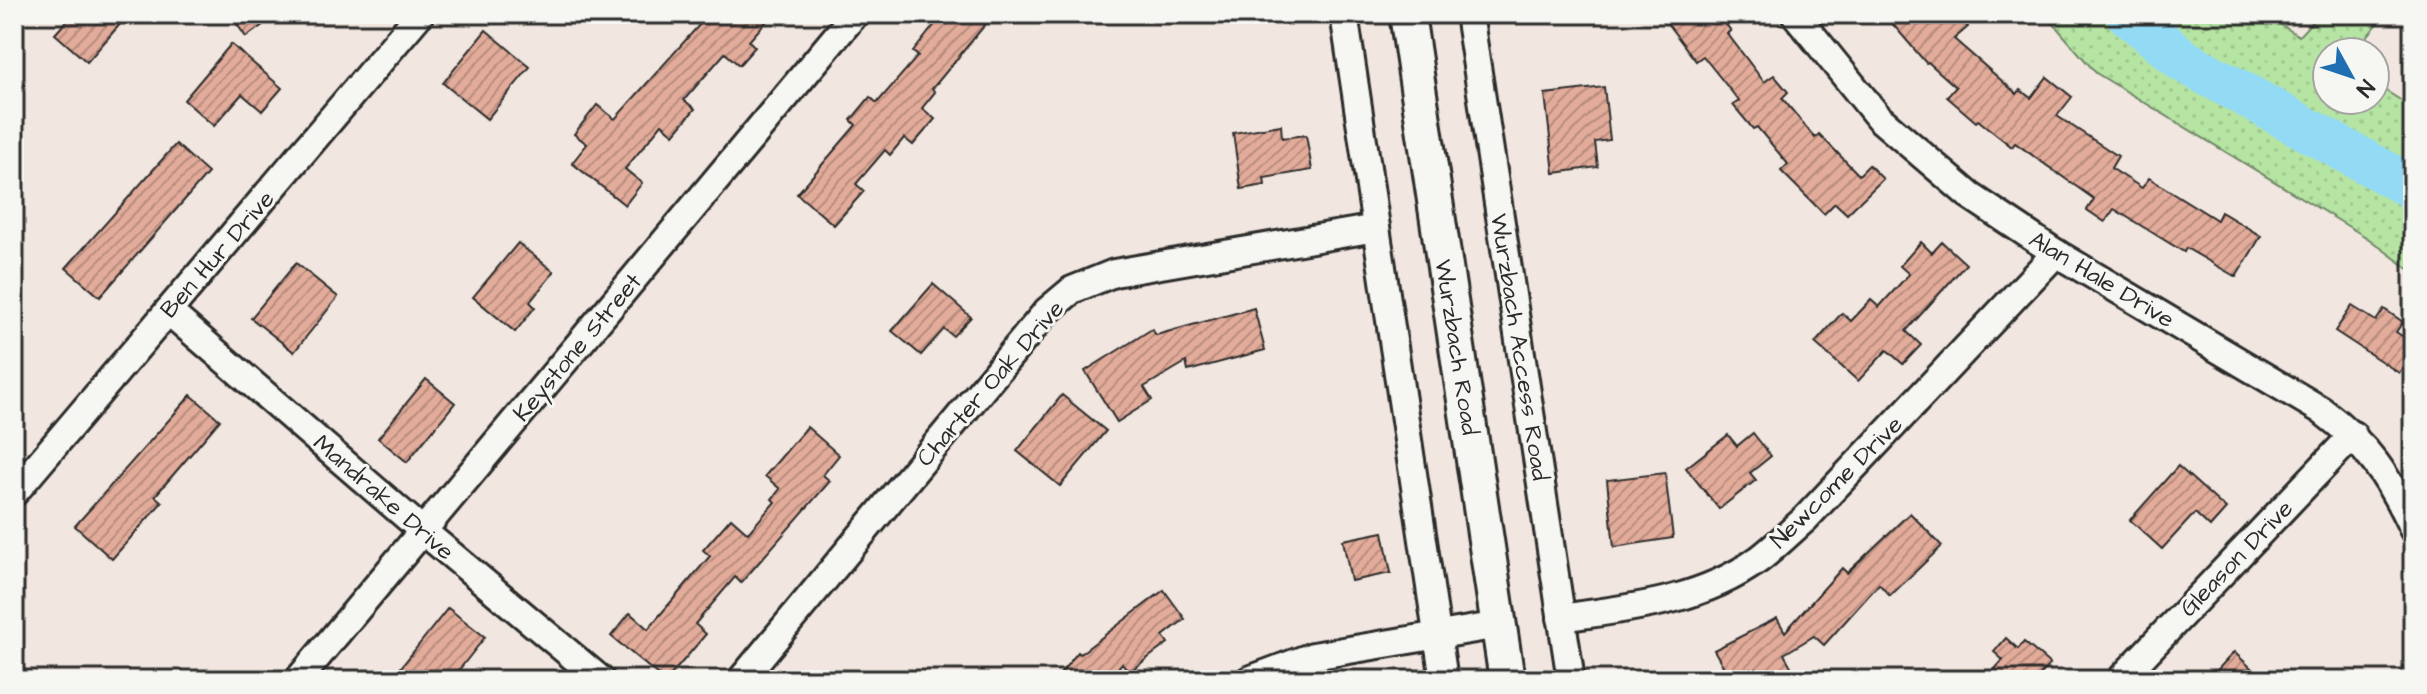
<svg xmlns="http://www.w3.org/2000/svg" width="2427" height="694" viewBox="0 0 2427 694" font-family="'Architects Daughter',sans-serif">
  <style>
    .grass { fill: url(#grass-dots); stroke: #708867; stroke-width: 2 }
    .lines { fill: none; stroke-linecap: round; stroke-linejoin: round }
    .river { stroke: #93daf5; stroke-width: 44 }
    .building { fill: url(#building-hatch); stroke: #2b2b2b; stroke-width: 2 }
    .minor-casing { stroke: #2b2b2b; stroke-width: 32 }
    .major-casing { stroke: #2b2b2b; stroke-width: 40 }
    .minor { stroke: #f6f6f2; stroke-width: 26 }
    .major { stroke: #f6f6f2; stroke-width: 34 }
    .labels { text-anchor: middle; stroke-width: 6; stroke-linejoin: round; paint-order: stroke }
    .street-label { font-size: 24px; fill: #2b2b2b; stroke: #f6f6f2 }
  </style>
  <defs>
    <pattern id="grass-dots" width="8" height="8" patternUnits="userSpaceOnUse" patternTransform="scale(2)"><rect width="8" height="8" fill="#b6e4a3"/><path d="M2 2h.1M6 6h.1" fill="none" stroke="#9dc48c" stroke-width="1.8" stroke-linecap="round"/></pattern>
    <pattern id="building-hatch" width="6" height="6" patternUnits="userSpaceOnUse" patternTransform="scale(2)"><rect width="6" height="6" fill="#e3ac9a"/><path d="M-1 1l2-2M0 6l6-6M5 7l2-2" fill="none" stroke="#b88c7e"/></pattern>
  </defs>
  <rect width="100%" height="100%" fill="#f2e7e0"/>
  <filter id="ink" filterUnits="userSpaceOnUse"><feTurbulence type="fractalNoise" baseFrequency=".0125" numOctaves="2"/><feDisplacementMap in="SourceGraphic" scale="16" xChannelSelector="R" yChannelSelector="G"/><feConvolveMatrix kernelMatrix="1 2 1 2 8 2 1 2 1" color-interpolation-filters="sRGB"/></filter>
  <g filter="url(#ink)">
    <polygon class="grass" points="2045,14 2264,14 2299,36 2319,14 2386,14 2354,52 2327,52 2327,100 2375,100 2375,84 2413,108 2413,272 2369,239 2096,73"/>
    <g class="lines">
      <polyline class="river" points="2128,14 2184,61 2413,188"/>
    </g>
    <g class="building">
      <polygon points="73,14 129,14 87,62 55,34"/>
      <polygon points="230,14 278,14 246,37"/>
      <polygon points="709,14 773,14 749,41 755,47 739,65 725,53 684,100 695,109 674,134 662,124 625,169 642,183 625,205 572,163 587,144 574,134 597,105 615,119"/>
      <polygon points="943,14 994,14 932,89 935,92 922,108 935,119 913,145 904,138 890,155 885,150 856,184 864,191 834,225 797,194 856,125 851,120 870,97 877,103 918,56 913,52"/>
      <polygon points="1660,14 1718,14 1731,31 1727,33 1764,82 1774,75 1788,92 1782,98 1815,138 1819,134 1859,175 1869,165 1883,179 1847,214 1835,203 1824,214 1781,171 1788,164 1757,127 1753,129 1733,105 1739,101 1703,56 1696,61"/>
      <polygon points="1884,14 1957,14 1968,27 1954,39 2017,94 2020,90 2031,98 2047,77 2072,97 2057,116 2118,156 2111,168 2142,188 2149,178 2217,220 2221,212 2261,236 2236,277 2186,248 2184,252 2114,209 2105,222 2087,210 2094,199 2015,143 2012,147 1978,120 1976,122 1947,97 1956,87 1928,62 1926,63"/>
      <polygon points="486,30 530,67 487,119 443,83"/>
      <polygon points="231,44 282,88 262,111 242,94 214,126 184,100"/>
      <polygon points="1604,87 1610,140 1595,142 1598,167 1554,173 1545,94"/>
      <polygon points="1281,125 1282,138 1306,135 1312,170 1264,178 1265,185 1241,189 1233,133"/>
      <polygon points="176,144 208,173 100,297 66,268"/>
      <polygon points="1921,242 1932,253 1942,242 1966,264 1906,331 1921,345 1903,364 1887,350 1858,381 1815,343 1842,313 1851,321 1871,300 1879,307 1909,274 1900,266"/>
      <polygon points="518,243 554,272 530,302 535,307 515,332 473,297"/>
      <polygon points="296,263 338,297 294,352 251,318"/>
      <polygon points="933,284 971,317 953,336 944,329 921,355 892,331"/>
      <polygon points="2352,306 2376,321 2384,309 2403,322 2396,332 2413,343 2413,353 2399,373 2335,331"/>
      <polygon points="1254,308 1265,350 1188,371 1186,362 1144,387 1152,400 1117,422 1085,371 1152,329 1156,335"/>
      <polygon points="426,379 455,403 407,462 378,438"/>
      <polygon points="191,395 220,420 155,496 162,502 112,559 75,526"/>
      <polygon points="1062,395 1106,431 1060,486 1017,451"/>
      <polygon points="807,427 839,455 823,475 830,481 741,583 735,577 695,624 706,634 667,680 664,680 611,636 630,613 648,629 710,556 703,550 731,518 748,533 775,502 772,499 780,489 765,476"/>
      <polygon points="1753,433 1771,456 1750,473 1756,480 1719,509 1686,468 1728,435 1737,446"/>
      <polygon points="2178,466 2226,509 2210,527 2195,513 2162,549 2130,520"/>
      <polygon points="1665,473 1673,538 1614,547 1607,480"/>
      <polygon points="1910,513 1942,546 1890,596 1879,584 1824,645 1814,636 1784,654 1793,670 1775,680 1731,680 1714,650 1777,618 1785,632 1842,568 1847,573"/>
      <polygon points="1383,532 1391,573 1351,581 1343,540"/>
      <polygon points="1164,590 1185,619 1163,636 1168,643 1129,672 1122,663 1108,680 1055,680 1078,652 1080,654"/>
      <polygon points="448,608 485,637 451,680 391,680"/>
      <polygon points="2006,638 2018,649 2024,642 2050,664 2036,680 1985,680 2003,660 1994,652"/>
      <polygon points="2234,652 2264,680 2208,680"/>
    </g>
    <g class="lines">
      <defs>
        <g id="minor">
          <polyline points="1344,14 1444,680"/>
          <polyline points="1469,14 1571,680"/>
          <path d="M1795,14L1879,118L1969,195L2056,253L2321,410C2369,446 2388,476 2413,529"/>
          <polyline points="168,311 423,531 601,680"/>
          <polyline points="14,493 420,14"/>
          <path d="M1561,618C1629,608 1700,602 1758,560C1774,548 1789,533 1805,519L2056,253"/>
          <polyline points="298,680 855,14"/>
          <polyline points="741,680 1047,311 1072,290 1114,273 1376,228"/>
          <polyline points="1249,680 1313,656 1499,625"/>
          <polyline points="2120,680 2353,435"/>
        </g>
        <polyline id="major" points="1407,14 1507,680"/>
      </defs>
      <use href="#minor" class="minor-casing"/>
      <use href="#major" class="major-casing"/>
      <use href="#minor" class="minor"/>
      <use href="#major" class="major"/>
    </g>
  </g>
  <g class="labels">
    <g class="street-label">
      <text transform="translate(217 254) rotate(-49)" y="8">Ben Hur Drive</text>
      <text transform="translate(2102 279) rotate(31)" y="8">Alan Hale Drive</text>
      <text transform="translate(577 347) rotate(-50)" y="8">Keystone Street</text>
      <text transform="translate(1457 347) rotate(81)" y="8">Wurzbach Road</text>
      <text transform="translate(1520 347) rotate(81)" y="8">Wurzbach Access Road</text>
      <text transform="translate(990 383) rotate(-49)" y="8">Charter Oak Drive</text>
      <text transform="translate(1836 482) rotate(-45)" y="8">Newcome Drive</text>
      <text transform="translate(384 497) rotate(41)" y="8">Mandrake Drive</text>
      <text transform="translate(2236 558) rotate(-46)" y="8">Gleason Drive</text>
    </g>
  </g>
  <rect width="2427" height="694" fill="none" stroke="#f6f6f2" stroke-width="48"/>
  <rect x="24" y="24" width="2379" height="646" fill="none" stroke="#2b2b2b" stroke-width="3" filter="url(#ink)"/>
  <g transform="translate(2351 76) rotate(130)"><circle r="38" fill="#f6f6f2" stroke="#a5a5a2" stroke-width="2"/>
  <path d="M0-6L14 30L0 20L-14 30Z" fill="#1f6fb2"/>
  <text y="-12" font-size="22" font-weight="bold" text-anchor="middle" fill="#2b2b2b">N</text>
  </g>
</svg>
